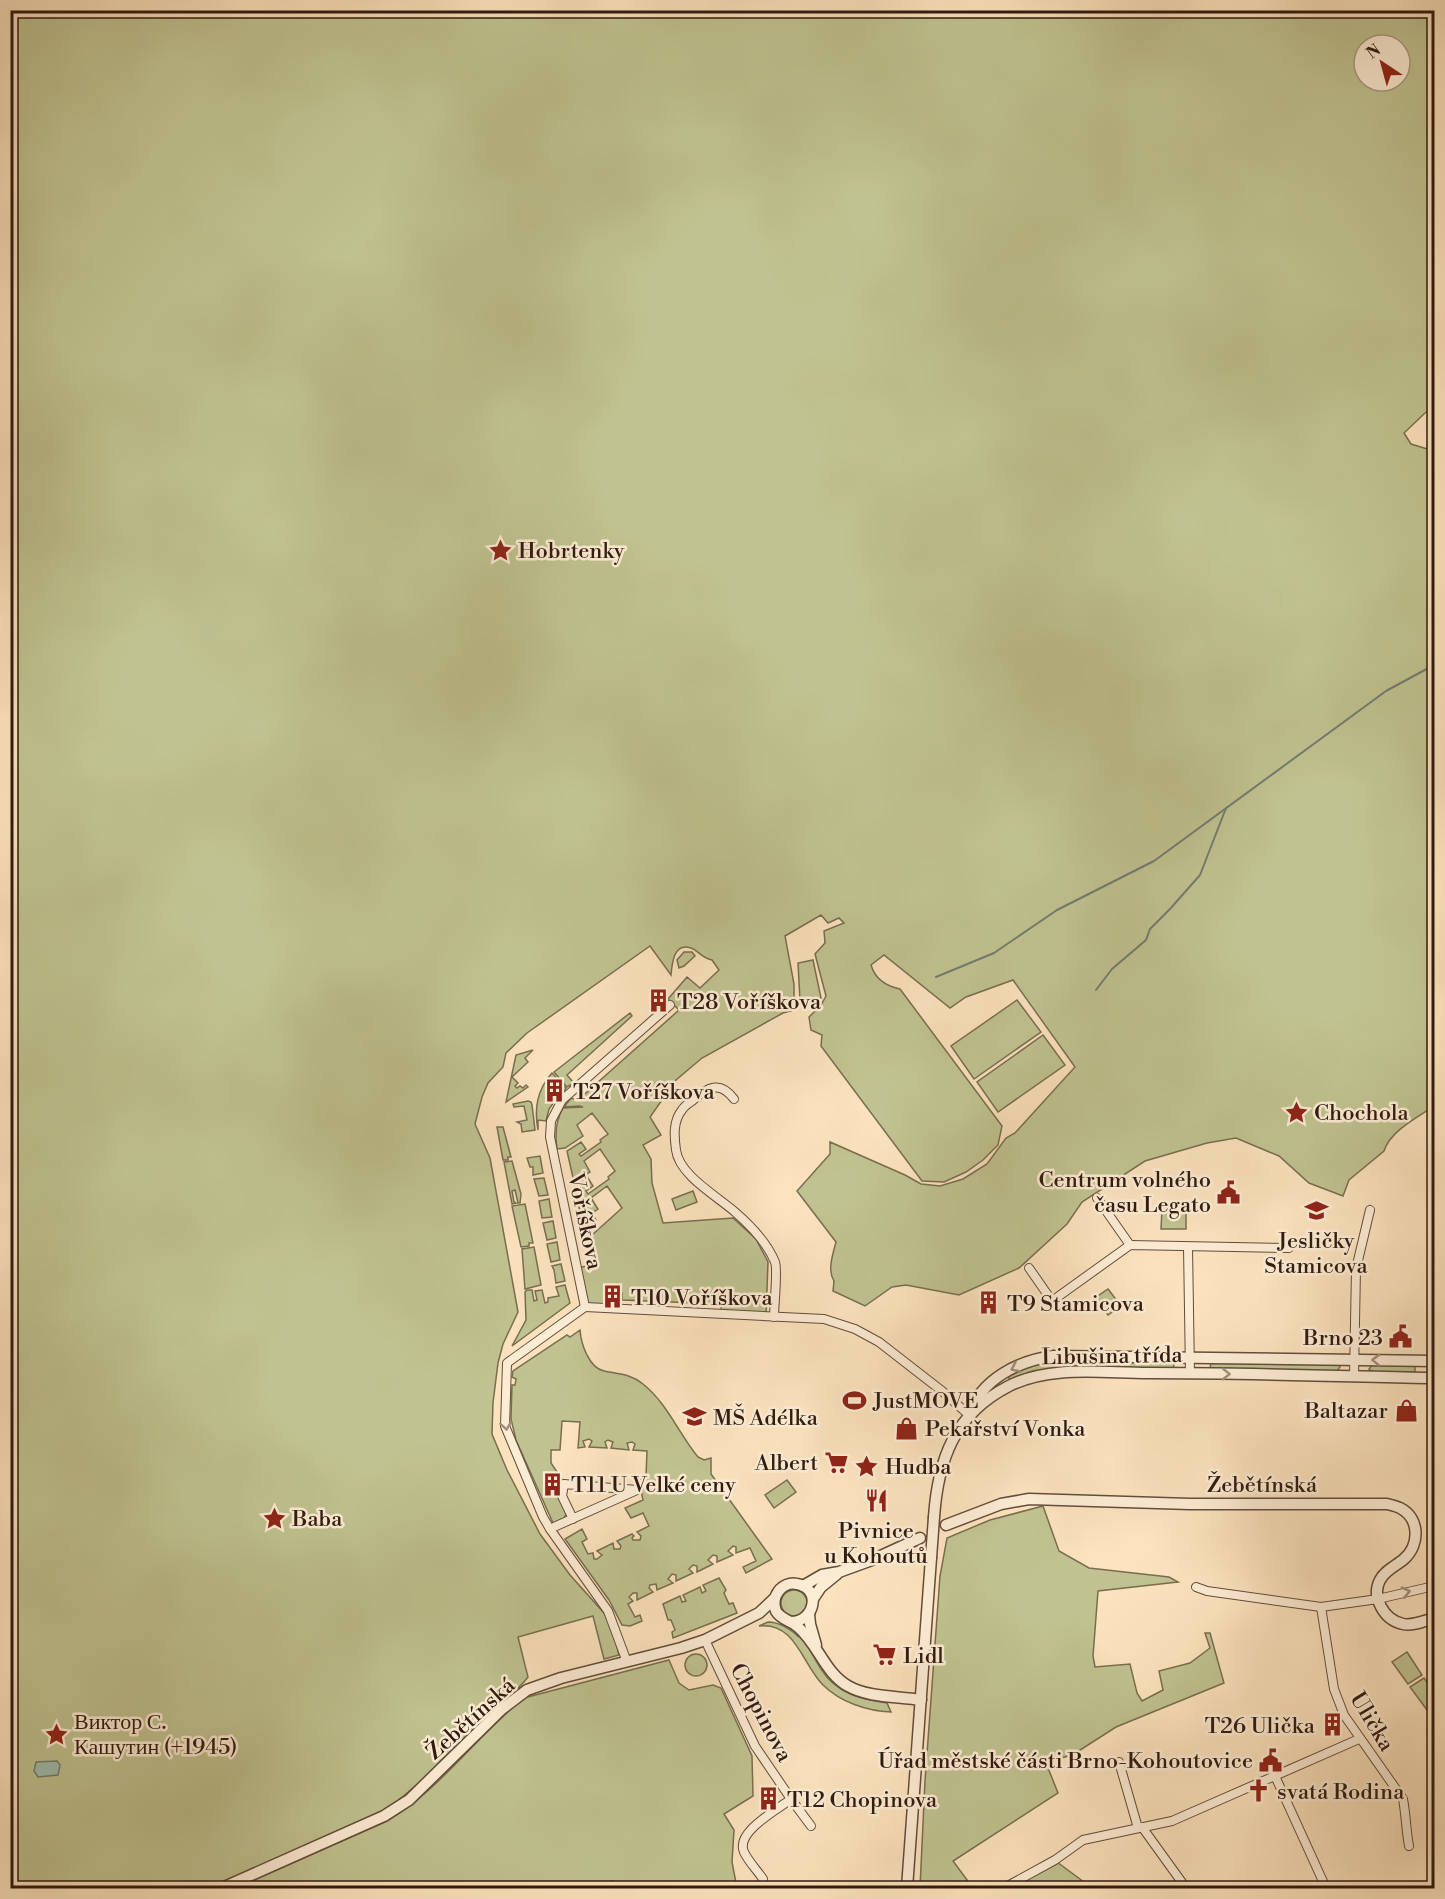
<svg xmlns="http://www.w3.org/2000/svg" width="1445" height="1899" viewBox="0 0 1445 1899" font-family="'Libre Bodoni',serif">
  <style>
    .green { fill: #c0c391; stroke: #786e50; stroke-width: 1.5; fill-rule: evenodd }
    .water { fill: #9fbeb1; stroke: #737c71; stroke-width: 1.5 }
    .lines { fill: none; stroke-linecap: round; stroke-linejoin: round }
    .stream { stroke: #737c71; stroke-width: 2 }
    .minor-casing { stroke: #634c3c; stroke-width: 10 }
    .tertiary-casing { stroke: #634c3c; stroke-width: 13 }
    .minor { stroke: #fdedd5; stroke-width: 8 }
    .tertiary { stroke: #fdedd5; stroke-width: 10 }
    .tertiary-bridge-casing { stroke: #634c3c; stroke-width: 13; stroke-linecap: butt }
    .tertiary-bridge { stroke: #fdedd5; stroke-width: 10 }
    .oneway { stroke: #a18e7c }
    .labels { text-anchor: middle; stroke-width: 5; stroke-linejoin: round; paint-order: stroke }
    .poi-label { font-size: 22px; fill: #301a10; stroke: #fdedd5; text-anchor: start }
    .street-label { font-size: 22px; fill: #301a10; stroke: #fdedd5 }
  </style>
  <rect width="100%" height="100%" fill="#fce3be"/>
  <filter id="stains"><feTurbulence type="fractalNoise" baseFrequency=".00333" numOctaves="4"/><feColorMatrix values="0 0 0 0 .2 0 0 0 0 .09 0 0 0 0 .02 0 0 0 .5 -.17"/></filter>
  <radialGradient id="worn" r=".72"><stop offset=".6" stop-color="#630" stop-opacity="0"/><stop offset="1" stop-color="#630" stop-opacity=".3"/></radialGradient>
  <g class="green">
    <path d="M11,11H1434V407L1425,413L1404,433L1411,444L1434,451V1106C1418,1117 1390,1131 1384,1151L1349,1180L1343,1196L1309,1183L1279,1156L1236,1138L1207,1143L1145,1161L1082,1202L1067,1224L1019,1268L959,1295L906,1285L892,1287L865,1306L833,1291L834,1281C827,1270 833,1254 836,1242L797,1191L830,1154V1142L905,1175L921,1184L940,1186L963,1179L987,1164L1006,1138L1015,1133L1075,1067L1013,980L966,997L950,1008L884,955L871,965C875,979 886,986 900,989L1002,1126L998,1145L983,1160L966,1172L944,1182L922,1181L821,1046L822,1035L811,1030L809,1017L821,1005L826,996L815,954L825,943L824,931L844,923L839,918L828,923L821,915L785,936L794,984V1010L783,1013L702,1058L676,1080L650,1117L661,1135L643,1145L651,1159L652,1183L663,1223L733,1218L756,1239L768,1262L766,1317L721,1314V1304L622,1300V1293L610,1292L608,1308L585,1307L578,1268L590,1265L575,1186L588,1178L593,1186L586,1191L588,1194L609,1179L608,1177L615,1171L600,1149L584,1161L590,1172L574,1182L567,1151L581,1142L586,1149L579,1154L581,1156L601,1142L600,1140L608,1134L592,1113L577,1125L583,1136L565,1148L557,1149C555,1135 555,1121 563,1108L583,1107L579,1106L564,1107L571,1098L578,1100L679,1010L668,999L687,977L700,988L719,970L712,960C700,957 698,950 691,948C674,942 672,963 671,975L650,946L527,1033L506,1053L503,1067L488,1083L482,1097L475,1124L490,1158L518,1312L503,1344L498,1363L493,1403L492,1434L507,1470L540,1534L570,1575L604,1613L613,1631L619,1655L604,1659L593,1616L518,1637L528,1677C517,1692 501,1702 488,1715C454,1749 422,1785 382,1812L210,1888H11ZM1364,45H1400V81H1364ZM607,1186L622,1208L592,1235H588L596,1220L592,1213L598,1209L591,1198Z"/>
    <polygon points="684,952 692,952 695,956 684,966 679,968 677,960"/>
    <polygon points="813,960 821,998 800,1000 798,963"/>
    <polygon points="1017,1000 1041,1032 974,1079 951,1046"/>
    <polygon points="630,1013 632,1016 567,1075 574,1083 567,1087 554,1072"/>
    <polygon points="1043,1035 1065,1065 998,1112 977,1082"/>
    <polygon points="533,1050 525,1058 528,1062 512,1077 518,1083 515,1086 517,1088 520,1086 523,1088 526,1085 528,1087 506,1102 516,1055"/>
    <path d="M552,1073L566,1088L562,1094L556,1087L551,1090L557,1098L549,1109L546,1121L538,1120V1130C534,1108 537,1090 552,1073Z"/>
    <polygon points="528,1101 531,1102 532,1105 535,1130 522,1132 521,1124 517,1122 527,1120 524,1106 514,1107 513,1104"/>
    <polygon points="497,1127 503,1127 511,1157 508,1157 508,1160 503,1160"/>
    <polygon points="540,1156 543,1173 533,1175 533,1167 530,1167 527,1158"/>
    <polygon points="512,1161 521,1194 520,1203 518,1203 515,1190 512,1191 514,1202 516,1203 512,1204 504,1162"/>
    <polygon points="544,1178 548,1195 539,1196 534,1179"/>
    <polygon points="693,1191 697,1202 676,1210 672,1199"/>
    <polygon points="549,1199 552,1217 542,1218 539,1201"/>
    <polygon points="525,1204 533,1243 529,1243 529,1246 521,1247 512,1206"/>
    <polygon points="1162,1209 1186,1209 1186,1229 1161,1229"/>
    <polygon points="553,1221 556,1238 547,1240 543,1223"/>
    <polygon points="557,1242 560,1260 551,1262 547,1244"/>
    <polygon points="534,1247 541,1285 525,1289 522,1249"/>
    <polygon points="561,1264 565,1281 556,1283 554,1270 552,1266"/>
    <polygon points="565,1285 570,1303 512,1346 526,1320 525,1292 527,1290 532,1290 534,1301 537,1300 535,1291 542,1290 545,1303 548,1302 548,1298 559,1296 556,1287"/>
    <polygon points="1108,1289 1121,1306 1108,1315 1095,1298"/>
    <path d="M580,1330C581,1344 589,1368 604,1371C619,1374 631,1374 643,1384C667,1403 679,1434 698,1457L704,1460L711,1458V1474L772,1559L746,1573L743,1567L756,1561L750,1548L736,1553V1547L733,1546L728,1551L733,1555L717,1562V1556L713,1555L708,1560L713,1564L697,1572V1566L693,1565L689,1569L693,1573L676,1581V1575L672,1574L668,1579L673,1583L657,1590L656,1584L650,1585L649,1588L653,1592L637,1600V1593H633L629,1597L633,1601L628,1604L635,1617L640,1615L642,1621L630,1626L622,1625L609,1600L565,1539L582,1529L587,1539L582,1542L588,1554L593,1553L594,1559H597L602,1555L597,1551L613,1543L614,1549H620L621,1546L617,1541L632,1534L634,1536L632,1538L633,1540H640L641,1536L637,1532L649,1526L643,1513L631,1518L625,1508L643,1500L639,1481L646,1476L647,1451L633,1450L635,1444L632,1442L627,1443L629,1450L611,1448L613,1442L608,1440L605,1442L607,1448L589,1447L592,1441L589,1439L583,1441L585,1447L578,1448L580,1422L562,1421L560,1450H551V1463L561,1478H549V1488L561,1489L566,1514L564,1518L553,1523L516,1440L511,1419L512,1385H515L516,1379L512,1377L513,1371L567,1335L570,1337Z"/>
    <polygon points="1049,1361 1173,1362 1174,1365 1173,1368 1047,1369 1010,1381 1008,1375 1020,1369"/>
    <polygon points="1211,1362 1339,1365 1340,1367 1337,1371 1210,1369"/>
    <polygon points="1372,1365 1415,1365 1415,1372 1373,1372 1369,1369"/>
    <polygon points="787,1480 796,1492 774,1508 765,1495"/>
    <polygon points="1043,1506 1059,1551 1089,1568 1169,1577 1178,1582 1098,1591 1093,1656 1095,1667 1130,1664 1137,1693 1142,1701 1163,1690 1159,1671 1190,1663 1210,1648 1205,1633 1210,1633 1224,1683 1116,1727 1074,1754 1046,1763 1058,1793 953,1861 973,1888 920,1888 925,1781 940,1576 947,1538 990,1520"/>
    <polygon points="719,1578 726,1590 724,1593 729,1604 733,1603 737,1613 673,1638 672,1632 675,1630 671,1620 668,1620 663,1604 680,1596 682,1602 686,1601 683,1595 700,1587 702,1593 706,1591 703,1585"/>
    <circle cx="794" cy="1603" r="13"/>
    <path d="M768,1622C779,1622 791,1629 799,1637L802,1636C809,1647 814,1659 821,1669C837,1694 860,1699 887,1703L891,1712C867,1711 840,1702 823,1685C802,1664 796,1622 759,1626Z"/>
    <polygon points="1407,1652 1422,1675 1408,1684 1392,1662"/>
    <circle cx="696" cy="1665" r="11"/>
    <path d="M669,1660L679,1683L689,1690L713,1685L721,1688L752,1756L753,1796L724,1814L734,1830L732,1862L737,1888H642L611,1881L609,1888H236L387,1821C440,1790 476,1736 524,1698Z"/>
    <polygon points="1424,1678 1434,1692 1434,1710 1430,1714 1410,1687"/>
    <polygon points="1057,1862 1092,1888 1011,1888"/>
  </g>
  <polygon class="water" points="57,1761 60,1765 58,1775 38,1777 34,1771 36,1762"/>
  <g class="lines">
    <g class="stream">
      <polyline points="936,977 994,953 1057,910 1154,861 1386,691 1434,665"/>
      <polyline points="1096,990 1112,969 1146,940 1150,929 1170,909 1200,875 1226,808"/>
    </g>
    <defs>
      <g id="minor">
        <path d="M734,1099C720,1080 707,1087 692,1101C689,1103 684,1106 682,1110C673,1121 674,1136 676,1150C679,1175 717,1196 735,1212C750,1225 767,1242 775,1262C778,1270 774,1305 774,1317"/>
        <polyline points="1097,1198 1130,1245"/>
        <polyline points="1188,1247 1190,1373"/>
        <polyline points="1029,1268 1052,1301 1130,1245 1289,1248"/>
        <polyline points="585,1307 507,1363 505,1426 543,1517 550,1529 608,1611 627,1662"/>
        <polyline points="585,1307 824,1319 855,1329 879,1342 942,1391 969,1415"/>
        <polyline points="585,1307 550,1137 551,1121 562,1100 670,1005"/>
        <polyline points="1354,1376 1356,1269 1370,1210"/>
        <polyline points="550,1529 554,1527 637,1490 564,1484 562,1496 573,1519"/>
        <polyline points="1196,1587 1207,1591 1321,1607 1378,1599 1434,1586"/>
        <path d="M1321,1607L1334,1689L1344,1715L1403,1799C1406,1815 1406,1830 1409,1846"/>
        <path d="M705,1640L755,1746L791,1799C777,1810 735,1832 744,1852C748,1861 757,1870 763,1879"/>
        <polyline points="1119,1762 1138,1828"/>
        <polyline points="1275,1776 1326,1888"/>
        <polyline points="791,1799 811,1826"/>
        <polyline points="1142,1827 1186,1888"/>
        <polyline points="1434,1856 1434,1871"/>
        <polyline points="1004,1888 1055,1860 1083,1840 1172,1821 1359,1739"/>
      </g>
      <g id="tertiary">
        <path d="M969,1415C981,1379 1018,1361 1053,1356L1434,1361"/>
        <path d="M934,1517C938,1460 954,1414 1009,1386C1050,1365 1102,1373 1148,1373C1243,1373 1339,1376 1434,1378"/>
        <path d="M946,1525L1001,1504L1029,1499L1190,1504H1387C1391,1505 1396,1506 1400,1508C1420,1518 1420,1545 1404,1559C1396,1566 1385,1570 1380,1580C1371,1597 1384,1620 1403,1624C1413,1626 1424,1621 1434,1618"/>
        <polyline points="803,1586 822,1575 839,1572 872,1560 920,1538"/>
        <polyline points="813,1599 821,1587 837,1574"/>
        <polyline points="809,1614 810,1624 816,1645"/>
        <path d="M791,1622C815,1622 822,1588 797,1584C782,1581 770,1597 776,1611C781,1620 791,1620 798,1627C818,1644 825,1673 848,1686C869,1698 898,1696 921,1700"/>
        <polyline points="222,1888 384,1816 409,1800 502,1709 527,1690 561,1678 681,1648 705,1640 759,1613 775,1598"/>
        <polyline points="907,1888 931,1558"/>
      </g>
    </defs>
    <use href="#minor" class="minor-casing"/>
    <use href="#tertiary" class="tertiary-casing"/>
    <use href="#minor" class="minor"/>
    <use href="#tertiary" class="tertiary"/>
    <defs>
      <polyline id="tertiary-bridge" points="931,1558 934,1517"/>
    </defs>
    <use href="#tertiary-bridge" class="tertiary-bridge-casing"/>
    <use href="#tertiary-bridge" class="tertiary-bridge"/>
  </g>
  <defs><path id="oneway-chevron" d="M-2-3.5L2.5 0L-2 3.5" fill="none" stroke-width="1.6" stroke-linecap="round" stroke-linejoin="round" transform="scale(1.5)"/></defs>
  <g class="oneway">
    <use href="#oneway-chevron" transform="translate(1376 1360) rotate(-179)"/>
    <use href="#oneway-chevron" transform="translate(1015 1368) rotate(155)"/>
    <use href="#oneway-chevron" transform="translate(1226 1374) rotate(1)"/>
    <use href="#oneway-chevron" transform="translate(506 1426) rotate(82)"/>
    <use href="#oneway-chevron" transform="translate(1406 1592) rotate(-13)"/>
  </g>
  <defs>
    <symbol id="sight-bare" viewBox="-9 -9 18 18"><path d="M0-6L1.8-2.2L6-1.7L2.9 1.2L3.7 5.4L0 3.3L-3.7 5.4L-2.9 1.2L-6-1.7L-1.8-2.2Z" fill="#8f2418" stroke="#fdedd5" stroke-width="2.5" paint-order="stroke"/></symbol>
    <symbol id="building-bare" viewBox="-9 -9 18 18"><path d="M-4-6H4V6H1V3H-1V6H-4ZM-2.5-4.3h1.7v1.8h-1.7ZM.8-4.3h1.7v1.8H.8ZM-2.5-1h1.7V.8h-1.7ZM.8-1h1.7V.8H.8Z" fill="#8f2418" stroke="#fdedd5" stroke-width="2.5" paint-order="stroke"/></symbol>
    <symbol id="civic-bare" viewBox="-9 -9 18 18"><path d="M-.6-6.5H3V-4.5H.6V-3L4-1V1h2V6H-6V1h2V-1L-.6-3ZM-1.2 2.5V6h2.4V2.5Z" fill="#8f2418" stroke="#fdedd5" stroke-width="2.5" paint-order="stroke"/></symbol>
    <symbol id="school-bare" viewBox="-9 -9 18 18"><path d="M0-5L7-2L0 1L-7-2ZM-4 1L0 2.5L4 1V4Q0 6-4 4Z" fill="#8f2418" stroke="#fdedd5" stroke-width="2.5" paint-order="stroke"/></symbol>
    <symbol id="stadium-bare" viewBox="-9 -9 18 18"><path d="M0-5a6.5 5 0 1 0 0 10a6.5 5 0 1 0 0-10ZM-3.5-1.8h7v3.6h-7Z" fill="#8f2418" stroke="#fdedd5" stroke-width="2.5" paint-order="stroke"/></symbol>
    <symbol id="shop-bare" viewBox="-9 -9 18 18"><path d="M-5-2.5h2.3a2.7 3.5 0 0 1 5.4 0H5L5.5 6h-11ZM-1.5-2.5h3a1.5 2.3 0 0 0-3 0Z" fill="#8f2418" stroke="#fdedd5" stroke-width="2.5" paint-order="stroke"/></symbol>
    <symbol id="supermarket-bare" viewBox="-9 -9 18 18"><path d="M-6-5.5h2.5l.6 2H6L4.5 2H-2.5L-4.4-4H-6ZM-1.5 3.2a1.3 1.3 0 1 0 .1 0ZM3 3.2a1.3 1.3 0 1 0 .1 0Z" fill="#8f2418" stroke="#fdedd5" stroke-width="2.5" paint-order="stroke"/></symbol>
    <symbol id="restaurant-bare" viewBox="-9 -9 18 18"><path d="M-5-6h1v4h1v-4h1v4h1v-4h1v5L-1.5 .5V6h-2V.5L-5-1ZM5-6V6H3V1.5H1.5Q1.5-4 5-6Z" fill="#8f2418" stroke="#fdedd5" stroke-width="2.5" paint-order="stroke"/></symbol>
    <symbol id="church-bare" viewBox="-9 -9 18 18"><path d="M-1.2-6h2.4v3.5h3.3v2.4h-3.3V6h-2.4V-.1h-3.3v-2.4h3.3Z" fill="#8f2418" stroke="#fdedd5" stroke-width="2.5" paint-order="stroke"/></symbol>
  </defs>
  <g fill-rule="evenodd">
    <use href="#sight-bare" x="484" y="534" width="33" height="33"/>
    <use href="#building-bare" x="642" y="984" width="33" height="33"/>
    <use href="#building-bare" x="538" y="1074" width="33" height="33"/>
    <use href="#sight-bare" x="1280" y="1096" width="33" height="33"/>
    <use href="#civic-bare" x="1212" y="1176" width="33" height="33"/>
    <use href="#school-bare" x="1300" y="1194" width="33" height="33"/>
    <use href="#building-bare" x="596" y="1280" width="33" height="33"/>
    <use href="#building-bare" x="972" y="1286" width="33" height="33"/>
    <use href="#civic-bare" x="1384" y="1320" width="33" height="33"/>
    <use href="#stadium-bare" x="838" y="1384" width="33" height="33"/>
    <use href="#shop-bare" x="1390" y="1394" width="33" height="33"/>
    <use href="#school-bare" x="678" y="1400" width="33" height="33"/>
    <use href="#shop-bare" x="890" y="1412" width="33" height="33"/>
    <use href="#supermarket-bare" x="820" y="1446" width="33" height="33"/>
    <use href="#sight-bare" x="850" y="1450" width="33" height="33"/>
    <use href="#building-bare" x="536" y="1468" width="33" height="33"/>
    <use href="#restaurant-bare" x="860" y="1484" width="33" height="33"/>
    <use href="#sight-bare" x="258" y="1502" width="33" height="33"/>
    <use href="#supermarket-bare" x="868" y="1638" width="33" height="33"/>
    <use href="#building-bare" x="1316" y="1708" width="33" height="33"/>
    <use href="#sight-bare" x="40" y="1718" width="33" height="33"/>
    <use href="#civic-bare" x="1254" y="1744" width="33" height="33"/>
    <use href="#church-bare" x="1242" y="1774" width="33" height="33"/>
    <use href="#building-bare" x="752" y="1782" width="33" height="33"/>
  </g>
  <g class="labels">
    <g class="poi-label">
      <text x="518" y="558">Hobrtenky</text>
      <text x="677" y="1009">T28 Voříškova</text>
      <text x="573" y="1099">T27 Voříškova</text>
      <text x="1314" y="1120">Chochola</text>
      <text x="1211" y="1187" text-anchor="end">Centrum volného<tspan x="1211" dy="25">času Legato</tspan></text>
      <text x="1316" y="1248" text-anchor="middle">Jesličky<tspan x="1316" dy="25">Stamicova</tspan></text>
      <text x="631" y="1305">T10 Voříškova</text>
      <text x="1007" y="1311">T9 Stamicova</text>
      <text x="1383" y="1345" text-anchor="end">Brno 23</text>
      <text x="873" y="1408">JustMOVE</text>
      <text x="1388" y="1418" text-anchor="end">Baltazar</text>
      <text x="713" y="1425">MŠ Adélka</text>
      <text x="925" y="1436">Pekařství Vonka</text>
      <text x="818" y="1470" text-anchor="end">Albert</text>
      <text x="885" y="1474">Hudba</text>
      <text x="571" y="1492">T11 U Velké ceny</text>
      <text x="292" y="1526">Baba</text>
      <text x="876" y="1538" text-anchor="middle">Pivnice<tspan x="876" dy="25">u Kohoutů</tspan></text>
      <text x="903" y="1663">Lidl</text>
      <text x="74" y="1729">Виктор С.<tspan x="74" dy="25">Кашутин (+1945)</tspan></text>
      <text x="1315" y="1733" text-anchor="end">T26 Ulička</text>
      <text x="1253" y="1768" text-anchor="end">Úřad městské části Brno-Kohoutovice</text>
      <text x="1277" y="1799">svatá Rodina</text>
      <text x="787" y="1807">T12 Chopinova</text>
    </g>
    <g class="street-label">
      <text transform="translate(586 1221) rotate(78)" y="8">Voříškova</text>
      <text transform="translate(1112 1355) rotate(-1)" y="8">Libušina třída</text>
      <text x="1262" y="1492">Žebětínská</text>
      <text transform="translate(762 1712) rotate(62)" y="8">Chopinova</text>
      <text transform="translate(470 1718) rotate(-42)" y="8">Žebětínská</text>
      <text transform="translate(1373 1721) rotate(59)" y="8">Ulička</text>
    </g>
  </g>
  <rect width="1445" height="1899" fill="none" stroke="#fce3be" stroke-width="36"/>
  <rect x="12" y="12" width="1421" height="1875" fill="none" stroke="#301a10" stroke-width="3"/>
  <rect x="18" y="18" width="1409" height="1863" fill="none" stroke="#301a10" stroke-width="1.5"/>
  <g transform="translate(1382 63) rotate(324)"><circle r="28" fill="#fdedd5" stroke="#ab9986" stroke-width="1.5"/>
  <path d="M0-4.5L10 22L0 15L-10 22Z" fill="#8f2418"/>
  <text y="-9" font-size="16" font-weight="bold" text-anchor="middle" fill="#301a10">N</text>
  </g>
  <rect width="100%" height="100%" filter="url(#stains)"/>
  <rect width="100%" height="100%" fill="url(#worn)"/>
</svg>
